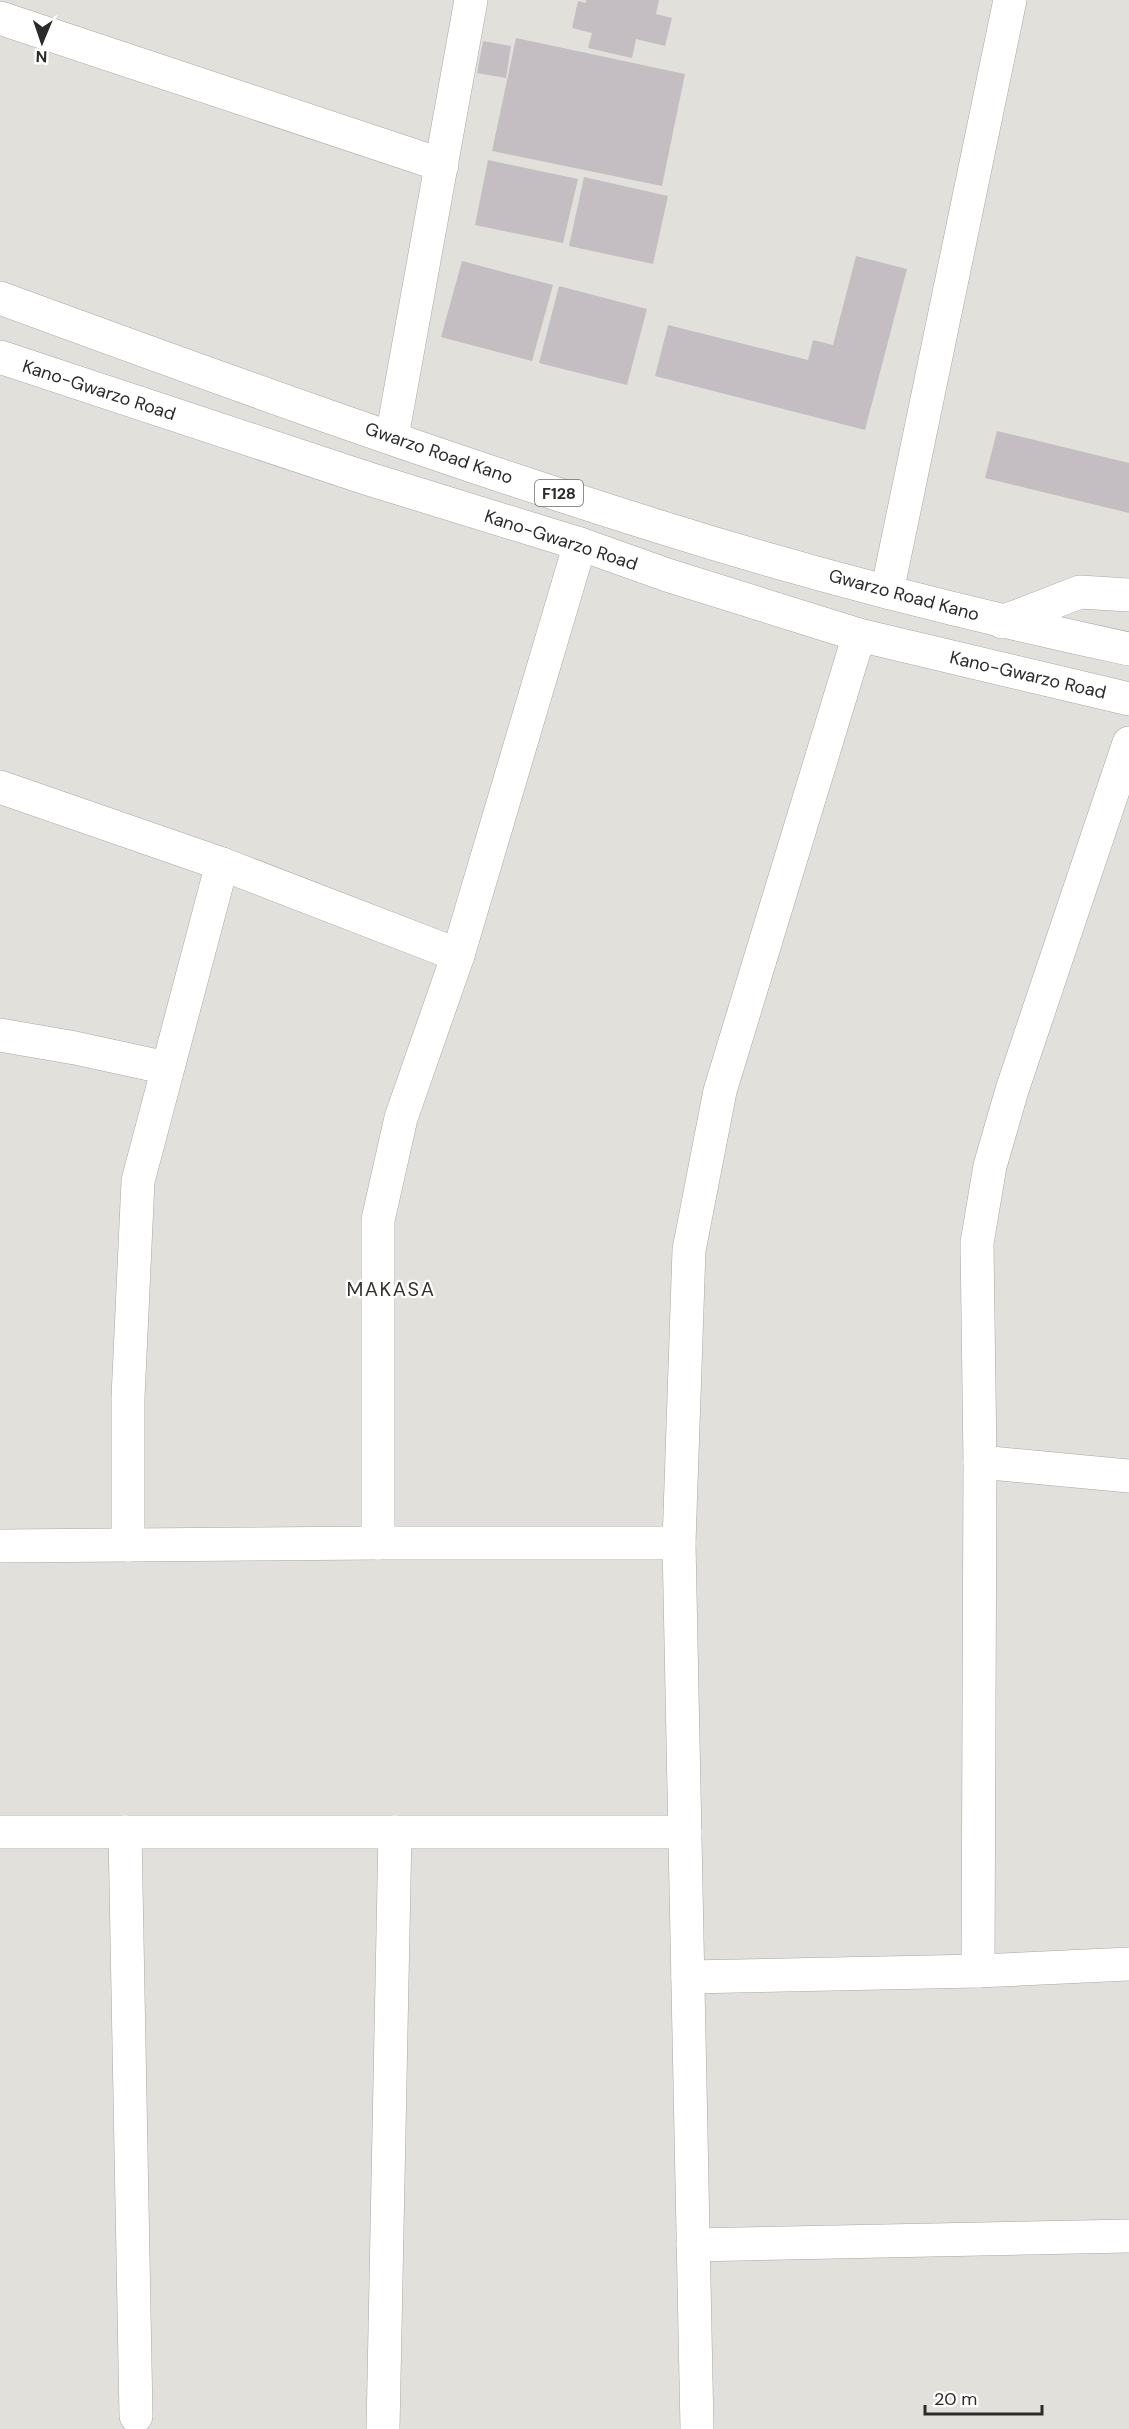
<svg xmlns="http://www.w3.org/2000/svg" width="1129" height="2429" viewBox="0 0 1129 2429" font-family="'DM Sans',sans-serif">
  <style>
    .building { fill: #c4bec3 }
    .lines { fill: none; stroke-linecap: round; stroke-linejoin: round }
    .minor-casing { stroke: #a9a7a1; stroke-width: 34 }
    .major-casing { stroke: #a9a7a1; stroke-width: 34 }
    .minor { stroke: #fff; stroke-width: 33 }
    .major { stroke: #fff; stroke-width: 33 }
    .labels { text-anchor: middle; stroke-width: 4.5; stroke-linejoin: round; paint-order: stroke }
    .shield { fill: #fff; stroke: #6b6b69; stroke-width: 1.5 }
    .shield-label { font-size: 16px; font-weight: bold; fill: #2c2b29 }
    .street-label { font-size: 18px; fill: #2c2b29; stroke: #fff }
    .neighbourhood-label { font-size: 20px; letter-spacing: 1.5px; fill: #35332e; stroke: #fff }
  </style>
  <rect width="100%" height="100%" fill="#e2e0da"/>
  <g class="building">
    <polygon points="586,0 659,0 656,14 672,18 665,46 636,39 632,58 588,48 592,33 572,28 578,1 586,3"/>
    <polygon points="516,38 685,74 662,186 492,151"/>
    <polygon points="483,41 511,46 506,78 477,73"/>
    <polygon points="488,160 578,179 563,243 475,225"/>
    <polygon points="584,177 668,196 653,264 569,246"/>
    <polygon points="856,256 907,269 865,430 655,376 668,325 808,360 813,340 833,345"/>
    <polygon points="462,261 553,285 532,361 441,337"/>
    <polygon points="559,286 647,309 627,385 539,363"/>
    <polygon points="997,431 1129,463 1129,513 985,478"/>
  </g>
  <g class="lines">
    <defs>
      <g id="minor">
        <polyline points="0,18 442,165"/>
        <polyline points="392,437 471,0"/>
        <polyline points="887,592 1010,0"/>
        <polyline points="1002,622 1080,592 1129,595"/>
        <polyline points="0,787 222,864 458,955"/>
        <polyline points="0,1035 75,1048 167,1068"/>
        <polyline points="980,1462 1129,1476"/>
        <polyline points="378,1543 378,1220 401,1118 458,955 580,544"/>
        <polyline points="128,1545 128,1398 138,1181 222,864"/>
        <polyline points="0,1546 378,1543 679,1543"/>
        <polyline points="0,1832 685,1832"/>
        <polyline points="125,1832 136,2416"/>
        <polyline points="978,1971 980,1462 977,1243 990,1166 1012,1090 1129,743"/>
        <polyline points="688,1977 978,1971 1129,1964"/>
        <polyline points="693,2245 1129,2236"/>
        <polyline points="383,2429 395,1832"/>
        <polyline points="697,2429 679,1543 689,1250 720,1091 859,635"/>
      </g>
      <g id="major">
        <path d="M0,298C218,378 436,457 657,526C812,575 970,615 1129,649"/>
        <polyline points="0,357 369,479 580,544 667,575 859,635 1129,699"/>
      </g>
    </defs>
    <use href="#minor" class="minor-casing"/>
    <use href="#major" class="major-casing"/>
    <use href="#minor" class="minor"/>
    <use href="#major" class="major"/>
  </g>
  <g class="labels">
    <rect class="shield" x="535" y="480" width="48" height="26" rx="4.5"/>
    <g class="shield-label">
      <text x="559" y="499">F128</text>
    </g>
    <g class="street-label">
      <text transform="translate(99 390) rotate(18)" y="6">Kano-Gwarzo Road</text>
      <text transform="translate(439 453) rotate(19)" y="6">Gwarzo Road Kano</text>
      <text transform="translate(561 540) rotate(18)" y="6">Kano-Gwarzo Road</text>
      <text transform="translate(904 595) rotate(15)" y="6">Gwarzo Road Kano</text>
      <text transform="translate(1028 675) rotate(13)" y="6">Kano-Gwarzo Road</text>
    </g>
    <g class="neighbourhood-label">
      <text x="391" y="1296">MAKASA</text>
    </g>
  </g>
  <g transform="translate(42 42) rotate(182)" stroke="#ffffff" stroke-width="4.5" paint-order="stroke">
  <path d="M0-4.5L10 22L0 15L-10 22Z" fill="#2c2b29"/>
  <text y="-9" font-size="16" font-weight="bold" text-anchor="middle" fill="#2c2b29">N</text>
  </g>
  <path d="M925 2405v9h117v-9" fill="none" stroke="#2c2b29" stroke-width="3"/>
  <text x="934" y="2405" font-size="18" fill="#2c2b29" stroke="#ffffff" stroke-width="4.5" paint-order="stroke">20 m</text>
</svg>
